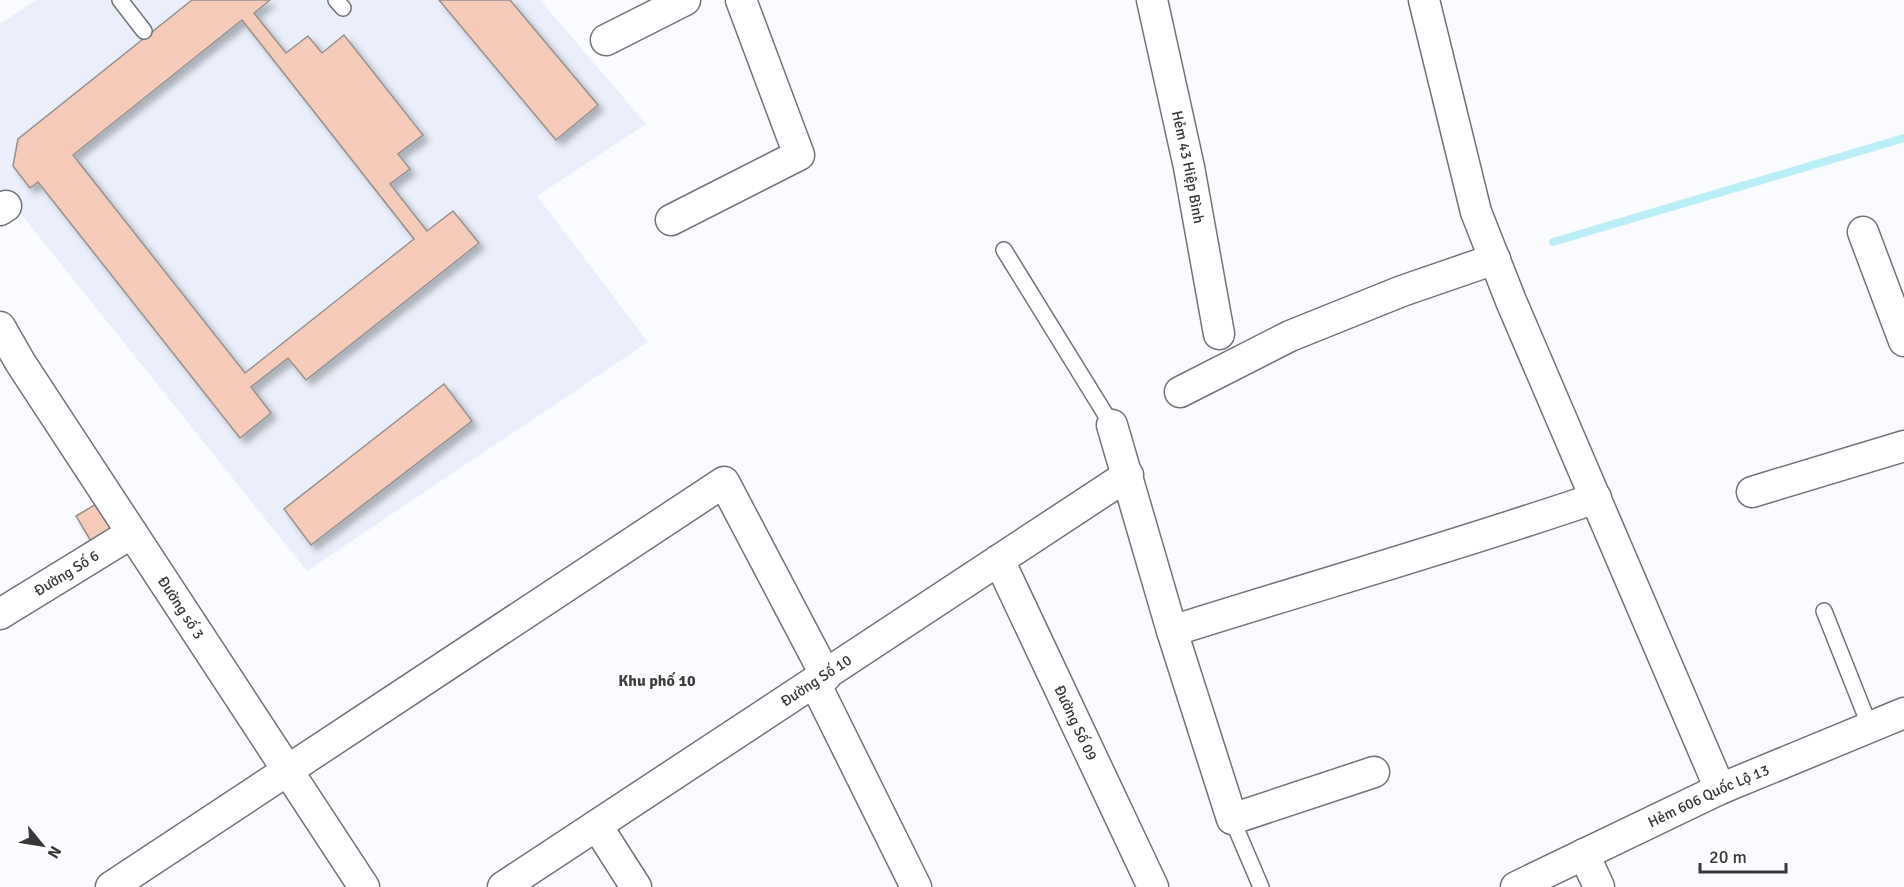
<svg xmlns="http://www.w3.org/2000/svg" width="1904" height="887" viewBox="0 0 1904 887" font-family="Signika,sans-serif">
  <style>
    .built { fill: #eaeffb }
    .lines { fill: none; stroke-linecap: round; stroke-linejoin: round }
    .stream { stroke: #baeff8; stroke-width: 8 }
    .building { fill: #f7cbba; stroke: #96908e; stroke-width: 1.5; fill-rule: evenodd; filter: url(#shadow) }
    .service-casing { stroke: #707277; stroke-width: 18 }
    .minor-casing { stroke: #707277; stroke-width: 33 }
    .service { stroke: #fff; stroke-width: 15 }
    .minor { stroke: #fff; stroke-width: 30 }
    .labels { text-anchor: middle; stroke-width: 4.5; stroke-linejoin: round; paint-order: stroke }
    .street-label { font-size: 15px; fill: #363739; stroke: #fff }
    .neighbourhood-label { font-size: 16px; font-weight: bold; fill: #3c3e42; stroke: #fff }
  </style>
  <defs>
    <filter id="shadow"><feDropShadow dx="5.5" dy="5.5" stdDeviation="3" flood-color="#0004"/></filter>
  </defs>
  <rect width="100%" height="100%" fill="#f9fbff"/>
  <polygon class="built" points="36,0 540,0 646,124 537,196 648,342 307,571 0,188 0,24"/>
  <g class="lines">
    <polyline class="stream" points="1553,242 1904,138"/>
  </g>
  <g class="building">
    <path d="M192,0H270L254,13L286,53L308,36L322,53L344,35L423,135L398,154L410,169L390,184L427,231L453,211L479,243L306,380L288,358L251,387L271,413L240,438L38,182L30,188L13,166L18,139ZM242,20L414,239L245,373L73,155Z"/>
    <polygon points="439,0 510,0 598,105 556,140"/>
    <polygon points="444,384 472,421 311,545 284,509"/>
    <polygon points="103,500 121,531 95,548 76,516"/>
  </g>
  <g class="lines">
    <defs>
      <g id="service">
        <polyline points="120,0 144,31"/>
        <polyline points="336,0 343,8"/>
        <polyline points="1004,250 1112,425"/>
        <polyline points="1824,611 1870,727"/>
        <polyline points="1232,819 1261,887"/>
      </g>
      <g id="minor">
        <path id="s1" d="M1152,0L1189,167L1219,334"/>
        <polyline points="1424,0 1476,212 1511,301 1720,789"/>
        <polyline points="606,40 685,0"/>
        <polyline points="0,210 6,206"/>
        <polyline points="671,220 799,155 741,0"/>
        <polyline points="1863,232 1904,341"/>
        <path id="s2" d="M0,327L20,362L364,887"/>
        <polyline points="1180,392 1290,336 1402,291 1495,259"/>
        <polyline points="1112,425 1172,631 1232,819 1374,772"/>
        <polyline points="1752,492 1904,446"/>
        <path id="s3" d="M999,560L1153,887"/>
        <path id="s4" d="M0,614L132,533"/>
        <path d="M1172,631C1314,586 1456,546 1596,498"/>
        <polyline points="815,683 916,887"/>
        <polyline points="597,826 636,887"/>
        <polyline points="1584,854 1599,887"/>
        <polyline points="111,887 724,482 826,676"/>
        <path id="s5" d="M503,887L1128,475"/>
        <path id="s6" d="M1516,887L1720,789L1904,713"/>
      </g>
    </defs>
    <use href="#service" class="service-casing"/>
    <use href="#minor" class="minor-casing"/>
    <use href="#service" class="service"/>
    <use href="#minor" class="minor"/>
  </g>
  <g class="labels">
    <g class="street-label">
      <text dy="5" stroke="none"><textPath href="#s1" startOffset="171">Hẻm 43 Hiệp Bình</textPath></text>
      <text dy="5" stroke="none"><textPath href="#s4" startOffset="78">Đường Số 6</textPath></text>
      <text dy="5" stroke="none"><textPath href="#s2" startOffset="334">Đường số 3</textPath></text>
      <text dy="5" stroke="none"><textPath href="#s5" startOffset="375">Đường Số 10</textPath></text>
      <text dy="5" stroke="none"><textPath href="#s3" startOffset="180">Đường Số 09</textPath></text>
      <text dy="5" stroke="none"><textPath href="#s6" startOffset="213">Hẻm 606 Quốc Lộ 13</textPath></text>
    </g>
    <g class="neighbourhood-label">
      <text x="657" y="686">Khu phố 10</text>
    </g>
  </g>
  <g transform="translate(42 845) rotate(120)" stroke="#ffffff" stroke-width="4.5" paint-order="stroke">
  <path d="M0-4.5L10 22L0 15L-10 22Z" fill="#363739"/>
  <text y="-9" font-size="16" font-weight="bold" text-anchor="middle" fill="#363739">N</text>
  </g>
  <path d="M1700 863v9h86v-9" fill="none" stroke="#363739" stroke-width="3"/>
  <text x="1709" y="863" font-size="18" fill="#363739" stroke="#ffffff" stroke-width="4.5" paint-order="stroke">20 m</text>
</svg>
